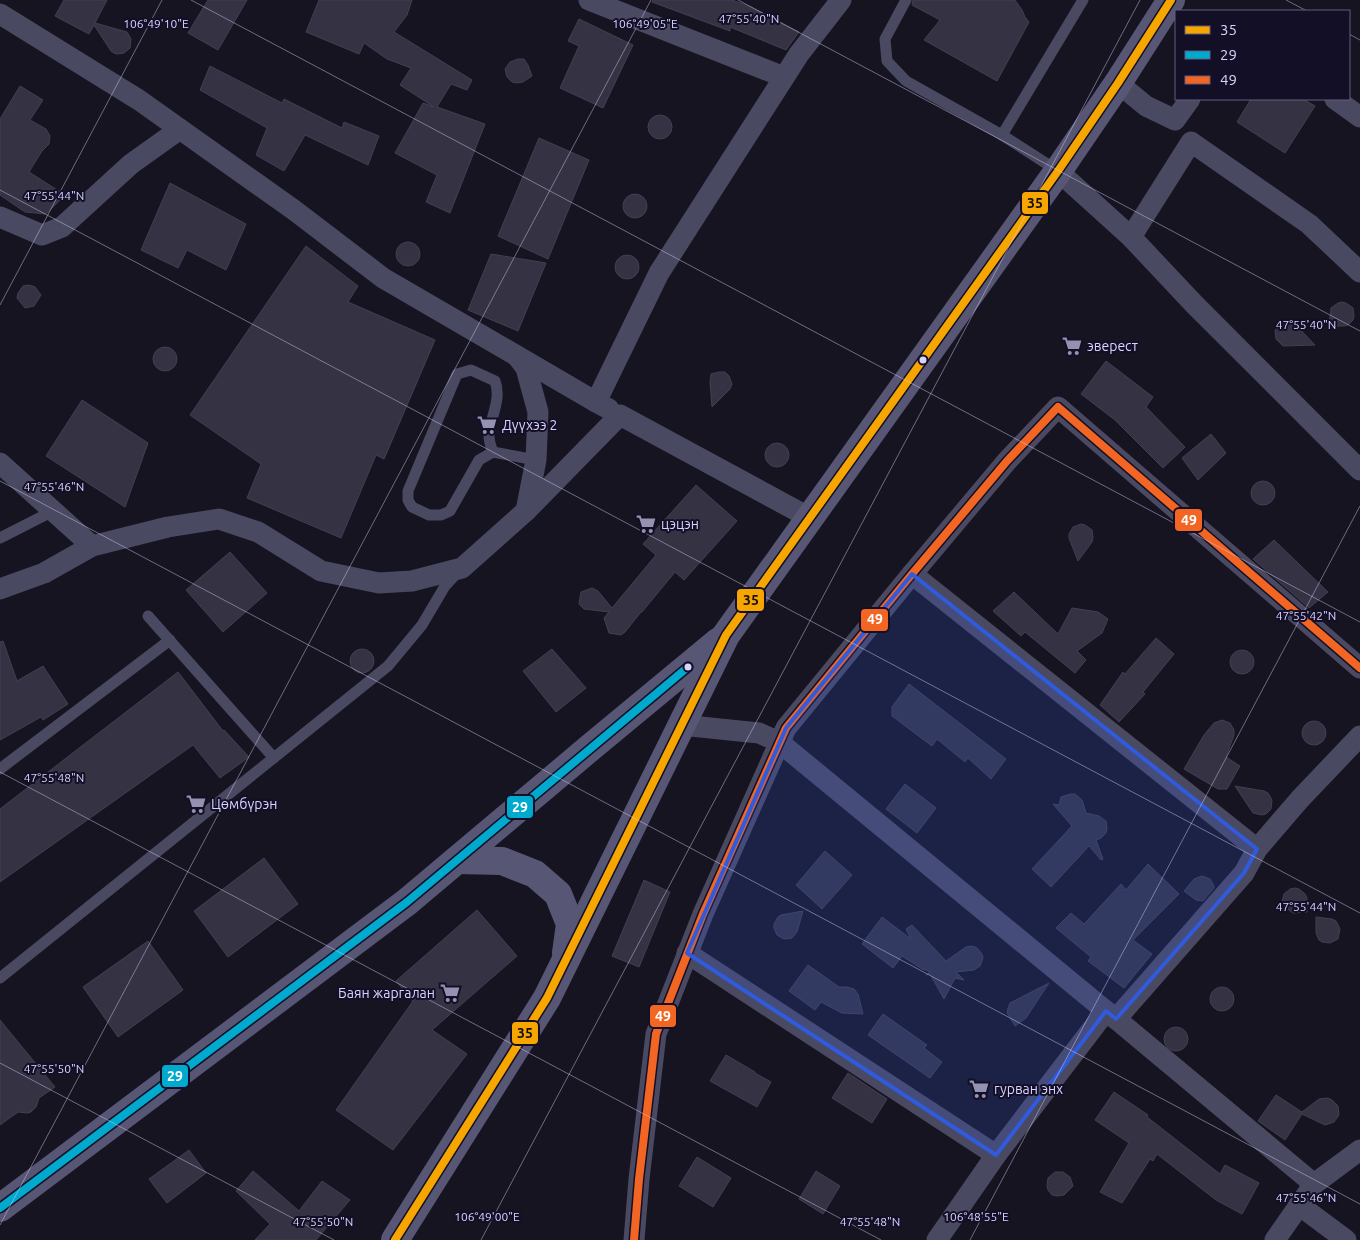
<svg xmlns="http://www.w3.org/2000/svg" width="1360" height="1240" viewBox="0 0 1360 1240" font-family="Ubuntu,sans-serif">
  <style>
    .building { fill: #343243; stroke: #433f54 }
    .lines { fill: none; stroke-linecap: round; stroke-linejoin: round }
    .lane { stroke: #4a4962; stroke-width: 11 }
    .street { stroke: #4a4962; stroke-width: 21 }
    .secondary { stroke: #575674; stroke-width: 28 }
    .bus-1-casing { stroke: #130f26; stroke-width: 11 }
    .bus-2-casing { stroke: #130f26; stroke-width: 11 }
    .bus-3-casing { stroke: #130f26; stroke-width: 11 }
    .bus-1 { stroke: #f7a600; stroke-width: 8 }
    .bus-2 { stroke: #00a9ce; stroke-width: 8 }
    .bus-3 { stroke: #f26522; stroke-width: 8 }
    .marked { fill: #305bdc; fill-opacity: 0.2; stroke: #305bdc; stroke-width: 4; stroke-linejoin: round }
    .ticks { fill: none; stroke: #d9d4ff; stroke-width: 1; stroke-opacity: 0.45 }
    .bus-dot { fill: #d9d4ff; stroke: #130f26; stroke-width: 2 }
    .labels { text-anchor: middle; stroke-width: 4; stroke-linejoin: round; paint-order: stroke }
    .poi-label { font-size: 14px; fill: #d9d4ff; stroke: #130f26; text-anchor: start }
    .ticks-label { font-size: 12px; text-anchor: middle; fill: #d9d4ff; stroke: #130f26; stroke-width: 4; stroke-linejoin: round; paint-order: stroke }
    .line-badge { stroke: #130f26; stroke-width: 2 }
    .badge-label { font-size: 14px; text-anchor: middle; font-weight: bold; fill: #fff }
    .pale-badge-label { font-size: 14px; text-anchor: middle; font-weight: bold; fill: #111 }
  </style>
  <rect width="100%" height="100%" fill="#161421"/>
  <g class="building">
    <polygon points="64,0 107,0 95,23 127,32 131,39 130,48 124,53 117,54 114,53 111,51 94,25 89,34 55,16"/>
    <polygon points="208,0 247,0 218,50 188,33"/>
    <polygon points="319,0 412,0 407,15 394,32 472,80 467,90 451,84 437,107 485,124 450,213 426,202 437,175 395,153 423,103 434,107 400,85 411,68 387,59 364,43 359,54 306,32"/>
    <polygon points="653,0 732,0 751,7 799,32 786,50 730,27 730,31 652,2"/>
    <polygon points="913,0 1015,0 1022,10 1025,17 1029,22 997,81 924,40 940,20 912,5"/>
    <polygon points="579,19 633,45 603,108 560,88 579,46 568,41"/>
    <polygon points="518,59 524,59 528,65 532,76 523,82 516,83 512,82 507,77 505,69 510,62"/>
    <polygon points="210,66 282,103 284,99 342,128 344,122 379,136 368,165 305,135 284,171 256,155 267,128 200,90"/>
    <polygon points="20,86 43,100 30,120 46,129 50,136 49,144 42,151 29,172 65,195 46,214 25,212 0,195 0,119"/>
    <polygon points="1251,99 1303,99 1315,106 1285,153 1237,122"/>
    <circle cx="660" cy="127" r="12"/>
    <polygon points="539,138 589,160 548,259 498,236"/>
    <polygon points="170,183 246,224 226,270 187,250 178,268 141,250"/>
    <circle cx="635" cy="206" r="12"/>
    <circle cx="408" cy="254" r="12"/>
    <polygon points="306,246 358,286 348,302 435,340 384,459 376,455 341,538 247,498 261,464 190,415"/>
    <polygon points="491,254 546,263 518,331 468,310"/>
    <circle cx="627" cy="267" r="12"/>
    <polygon points="29,285 35,287 41,295 34,306 25,308 17,298 18,293 23,286"/>
    <polygon points="1342,302 1346,303 1353,308 1354,316 1353,320 1348,325 1344,326 1329,326 1331,308 1338,303"/>
    <polygon points="1287,321 1295,324 1315,345 1283,346 1276,339 1275,331 1279,324"/>
    <circle cx="165" cy="359" r="12"/>
    <polygon points="1106,361 1153,397 1146,407 1185,447 1163,468 1115,420 1081,394"/>
    <polygon points="719,372 725,372 729,376 732,384 730,389 712,407 710,382 711,374"/>
    <polygon points="82,400 148,443 125,507 46,456"/>
    <polygon points="1211,434 1226,453 1198,480 1182,458"/>
    <circle cx="777" cy="455" r="12"/>
    <circle cx="1263" cy="493" r="12"/>
    <polygon points="696,485 737,521 684,580 675,572 642,612 641,612 625,632 621,635 609,633 604,618 609,612 584,609 579,604 581,592 592,588 598,591 612,608 656,555 643,544"/>
    <polygon points="1081,524 1085,525 1092,530 1093,538 1092,542 1078,561 1069,538 1069,534 1073,527"/>
    <polygon points="1274,540 1328,592 1309,608 1253,559"/>
    <polygon points="230,552 267,593 223,632 186,590"/>
    <polygon points="1014,592 1058,634 1072,608 1098,612 1108,619 1102,633 1077,651 1086,660 1075,673 1025,632 1021,636 993,611"/>
    <polygon points="1156,638 1174,654 1143,692 1145,694 1119,722 1100,705 1123,672 1125,674"/>
    <polygon points="3,641 17,681 43,666 68,704 43,720 41,717 0,740 0,642"/>
    <polygon points="552,649 586,688 556,712 523,671"/>
    <circle cx="362" cy="661" r="12"/>
    <circle cx="1242" cy="662" r="12"/>
    <polygon points="178,672 223,731 224,730 249,757 220,778 193,745 0,882 0,809"/>
    <polygon points="909,684 1006,759 991,779 968,758 965,762 937,739 932,746 892,716 892,707"/>
    <polygon points="1222,720 1230,723 1234,730 1234,735 1226,757 1240,766 1227,789 1218,789 1184,769 1204,735 1214,723"/>
    <circle cx="1314" cy="733" r="12"/>
    <polygon points="905,784 936,808 917,833 886,809"/>
    <polygon points="1235,786 1264,791 1268,793 1272,800 1271,809 1266,814 1262,815 1253,813"/>
    <polygon points="1071,794 1075,794 1082,800 1086,813 1099,816 1106,821 1107,829 1106,833 1101,838 1096,840 1103,859 1101,860 1089,846 1051,887 1032,869 1072,826 1053,804 1059,805 1061,797"/>
    <polygon points="825,851 852,875 822,909 796,885"/>
    <polygon points="264,858 298,904 228,957 194,911"/>
    <polygon points="1148,864 1179,894 1133,940 1152,954 1124,988 1088,961 1091,957 1056,928 1071,913 1084,924 1121,884 1126,890"/>
    <polygon points="1202,876 1210,879 1214,886 1214,888 1203,901 1196,900 1184,891 1194,879"/>
    <polygon points="644,880 670,892 639,967 612,956"/>
    <polygon points="1295,888 1299,889 1305,894 1307,898 1307,912 1293,913 1284,906 1282,902 1284,894 1290,889"/>
    <polygon points="477,910 517,956 432,1030 467,1054 393,1150 336,1110 413,1001 396,981"/>
    <polygon points="803,911 797,932 792,938 784,939 777,935 774,928 774,924 778,917 781,915"/>
    <polygon points="882,917 911,939 906,929 912,925 946,961 966,947 973,946 977,948 982,954 983,958 980,966 974,970 956,972 964,980 955,978 944,999 930,974 926,975 929,973 929,971 922,969 902,956 893,968 862,944"/>
    <polygon points="1316,917 1332,919 1336,921 1340,929 1338,939 1330,943 1322,942 1319,940 1316,933"/>
    <polygon points="148,941 183,990 118,1037 83,987"/>
    <polygon points="808,965 839,987 847,987 854,989 858,994 863,1014 842,1013 821,1002 815,1010 789,991"/>
    <polygon points="1049,983 1026,1018 1015,1026 1007,1013 1008,1008 1010,1003"/>
    <circle cx="1222" cy="999" r="12"/>
    <polygon points="883,1014 927,1045 924,1048 942,1062 930,1078 868,1035"/>
    <polygon points="0,1020 55,1087 39,1098 36,1107 31,1112 27,1113 18,1112 0,1125"/>
    <circle cx="1176" cy="1039" r="12"/>
    <polygon points="726,1055 755,1072 755,1073 771,1082 757,1107 710,1081"/>
    <polygon points="848,1073 887,1099 872,1123 832,1098"/>
    <polygon points="1114,1092 1148,1115 1147,1117 1220,1174 1225,1165 1259,1183 1242,1214 1216,1200 1157,1154 1153,1161 1150,1159 1122,1203 1100,1192 1129,1143 1095,1120"/>
    <polygon points="1276,1095 1302,1112 1319,1099 1328,1098 1332,1100 1338,1106 1339,1115 1334,1122 1325,1125 1302,1114 1285,1140 1258,1121"/>
    <polygon points="189,1150 206,1173 167,1203 149,1179"/>
    <polygon points="697,1157 731,1178 713,1207 679,1186"/>
    <polygon points="253,1171 299,1211 322,1181 350,1200 316,1240 255,1240 270,1224 236,1191"/>
    <polygon points="816,1171 840,1186 823,1214 799,1199"/>
    <polygon points="1055,1172 1063,1172 1070,1177 1073,1186 1064,1195 1057,1196 1052,1195 1048,1190 1047,1186 1048,1178"/>
  </g>
  <g class="lines">
    <g class="lane">
      <polyline points="906,0 885,39 887,61 906,81 1002,135"/>
      <polyline points="1058,171 1002,135 1083,0"/>
      <path d="M493,452C491,447 489,441 489,436C490,417 502,400 495,381L471,370L457,374L408,491V500L412,507L429,515H441L450,511L479,460L493,452L536,460"/>
      <polyline points="0,538 53,511"/>
      <polyline points="148,616 274,758"/>
      <polyline points="0,769 170,640"/>
      <polyline points="0,978 388,666 422,625 445,586 457,573"/>
    </g>
    <g class="street">
      <polyline points="589,0 784,77"/>
      <polyline points="0,14 139,100 294,210 383,278 596,402"/>
      <polyline points="1118,83 1146,106 1175,120 1190,99"/>
      <polyline points="1335,99 1360,117"/>
      <polyline points="1058,171 1131,237 1194,304 1360,470"/>
      <polyline points="0,217 42,235 62,227 131,164 180,129"/>
      <polyline points="1131,237 1191,142 1309,224 1360,272"/>
      <polyline points="517,356 526,368 538,412 536,460 526,511"/>
      <polyline points="609,409 596,402 659,273 799,54 841,0"/>
      <polyline points="0,463 92,546"/>
      <polyline points="912,574 1257,849"/>
      <polyline points="0,589 44,573 92,546 168,527 219,519 258,532 321,571 379,583 412,581 462,568 526,511 620,415 810,518"/>
      <polyline points="681,725 759,733 779,742 1106,1011"/>
      <polyline points="687,953 996,1155"/>
      <polyline points="1116,1019 1314,1184"/>
      <polyline points="1299,1205 1346,1240"/>
      <polyline points="634,1240 639,1179 656,1034 703,914 786,728 912,574 1007,461 1058,407 1360,668"/>
      <polyline points="937,1240 996,1155 1106,1011 1116,1019 1244,873 1257,849 1300,799 1360,736"/>
      <polyline points="1275,1240 1314,1184 1360,1150"/>
    </g>
    <g class="secondary">
      <polyline points="457,860 502,861 535,874 558,894 570,924 566,953"/>
      <polyline points="0,1208 407,902 591,747 719,641"/>
      <polyline points="395,1240 547,998 726,635 1058,171 1118,83 1171,0"/>
    </g>
    <defs>
      <polyline id="bus-1" points="395,1240 547,998 726,635 1058,171 1118,83 1171,0"/>
      <polyline id="bus-2" points="0,1208 407,902 688,667"/>
      <polyline id="bus-3" points="634,1240 639,1179 656,1034 703,914 786,728 912,574 1007,461 1058,407 1360,668"/>
    </defs>
    <use href="#bus-1" class="bus-1-casing"/>
    <use href="#bus-2" class="bus-2-casing"/>
    <use href="#bus-3" class="bus-3-casing"/>
    <use href="#bus-1" class="bus-1"/>
    <use href="#bus-2" class="bus-2"/>
    <use href="#bus-3" class="bus-3"/>
  </g>
  <path class="marked" d="M912,574L1257,849L1244,873L1116,1019L1106,1011L996,1155L687,953L786,728Z"/>
  <path class="ticks" d="M191,0L1360,622M738,0L1360,331M1286,0L1307,11M1349,34L1360,40M0,190L1360,913M0,305L162,0M0,481L1360,1204M0,772L881,1240M0,1063L334,1240M0,1225L651,0M481,1240L1140,0M970,1240L1360,506"/>
  <defs>
    <symbol id="supermarket-bare" viewBox="-9 -9 18 18"><path d="M-6-5.5h2.5l.6 2H6L4.5 2H-2.5L-4.4-4H-6ZM-1.5 3.2a1.3 1.3 0 1 0 .1 0ZM3 3.2a1.3 1.3 0 1 0 .1 0Z" fill="#9591b1" stroke="#130f26" stroke-width="2.5" paint-order="stroke"/></symbol>
  </defs>
  <g fill-rule="evenodd">
    <use href="#supermarket-bare" x="1058" y="332" width="28" height="28"/>
    <use href="#supermarket-bare" x="473" y="411" width="28" height="28"/>
    <use href="#supermarket-bare" x="632" y="510" width="28" height="28"/>
    <use href="#supermarket-bare" x="182" y="790" width="28" height="28"/>
    <use href="#supermarket-bare" x="436" y="979" width="28" height="28"/>
    <use href="#supermarket-bare" x="965" y="1075" width="28" height="28"/>
  </g>
  <g class="bus-dot">
    <circle cx="923" cy="360" r="4.5"/>
    <circle cx="688" cy="667" r="4.5"/>
  </g>
  <g class="labels">
    <g class="poi-label">
      <text x="1087" y="351">эверест</text>
      <text x="502" y="430">Дүүхээ 2</text>
      <text x="661" y="529">цэцэн</text>
      <text x="211" y="809">Цөмбүрэн</text>
      <text x="435" y="998" text-anchor="end">Баян жаргалан</text>
      <text x="994" y="1094">гурван энх</text>
    </g>
  </g>
  <g class="ticks-label">
    <text x="749" y="23">47°55'40"N</text>
    <text x="156" y="28">106°49'10"E</text>
    <text x="645" y="28">106°49'05"E</text>
    <text x="54" y="200">47°55'44"N</text>
    <text x="1306" y="329">47°55'40"N</text>
    <text x="54" y="491">47°55'46"N</text>
    <text x="1306" y="620">47°55'42"N</text>
    <text x="54" y="782">47°55'48"N</text>
    <text x="1306" y="911">47°55'44"N</text>
    <text x="54" y="1073">47°55'50"N</text>
    <text x="1306" y="1202">47°55'46"N</text>
    <text x="487" y="1221">106°49'00"E</text>
    <text x="976" y="1221">106°48'55"E</text>
    <text x="323" y="1226">47°55'50"N</text>
    <text x="870" y="1226">47°55'48"N</text>
  </g>
  <g class="line-badge">
    <rect x="1021" y="191" width="28" height="24" rx="5" fill="#f7a600"/>
    <rect x="1174" y="508" width="29" height="24" rx="5" fill="#f26522"/>
    <rect x="736" y="588" width="29" height="24" rx="5" fill="#f7a600"/>
    <rect x="860" y="608" width="29" height="24" rx="5" fill="#f26522"/>
    <rect x="506" y="795" width="28" height="24" rx="5" fill="#00a9ce"/>
    <rect x="649" y="1004" width="28" height="24" rx="5" fill="#f26522"/>
    <rect x="511" y="1021" width="28" height="24" rx="5" fill="#f7a600"/>
    <rect x="161" y="1064" width="28" height="24" rx="5" fill="#00a9ce"/>
  </g>
  <g class="badge-label">
    <text x="1189" y="525">49</text>
    <text x="875" y="624">49</text>
    <text x="520" y="812">29</text>
    <text x="663" y="1021">49</text>
    <text x="175" y="1081">29</text>
  </g>
  <g class="pale-badge-label">
    <text x="1035" y="208">35</text>
    <text x="751" y="605">35</text>
    <text x="525" y="1038">35</text>
  </g>
  <rect x="1175" y="10" width="175" height="90" fill="#130f26" stroke="#625e7d"/>
  <rect x="1185" y="26" width="25" height="8" fill="#f7a600" stroke="#625e7d"/>
  <text x="1220" y="35" font-size="15" fill="#d9d4ff">35</text>
  <rect x="1185" y="51" width="25" height="8" fill="#00a9ce" stroke="#625e7d"/>
  <text x="1220" y="60" font-size="15" fill="#d9d4ff">29</text>
  <rect x="1185" y="76" width="25" height="8" fill="#f26522" stroke="#625e7d"/>
  <text x="1220" y="85" font-size="15" fill="#d9d4ff">49</text>
</svg>
